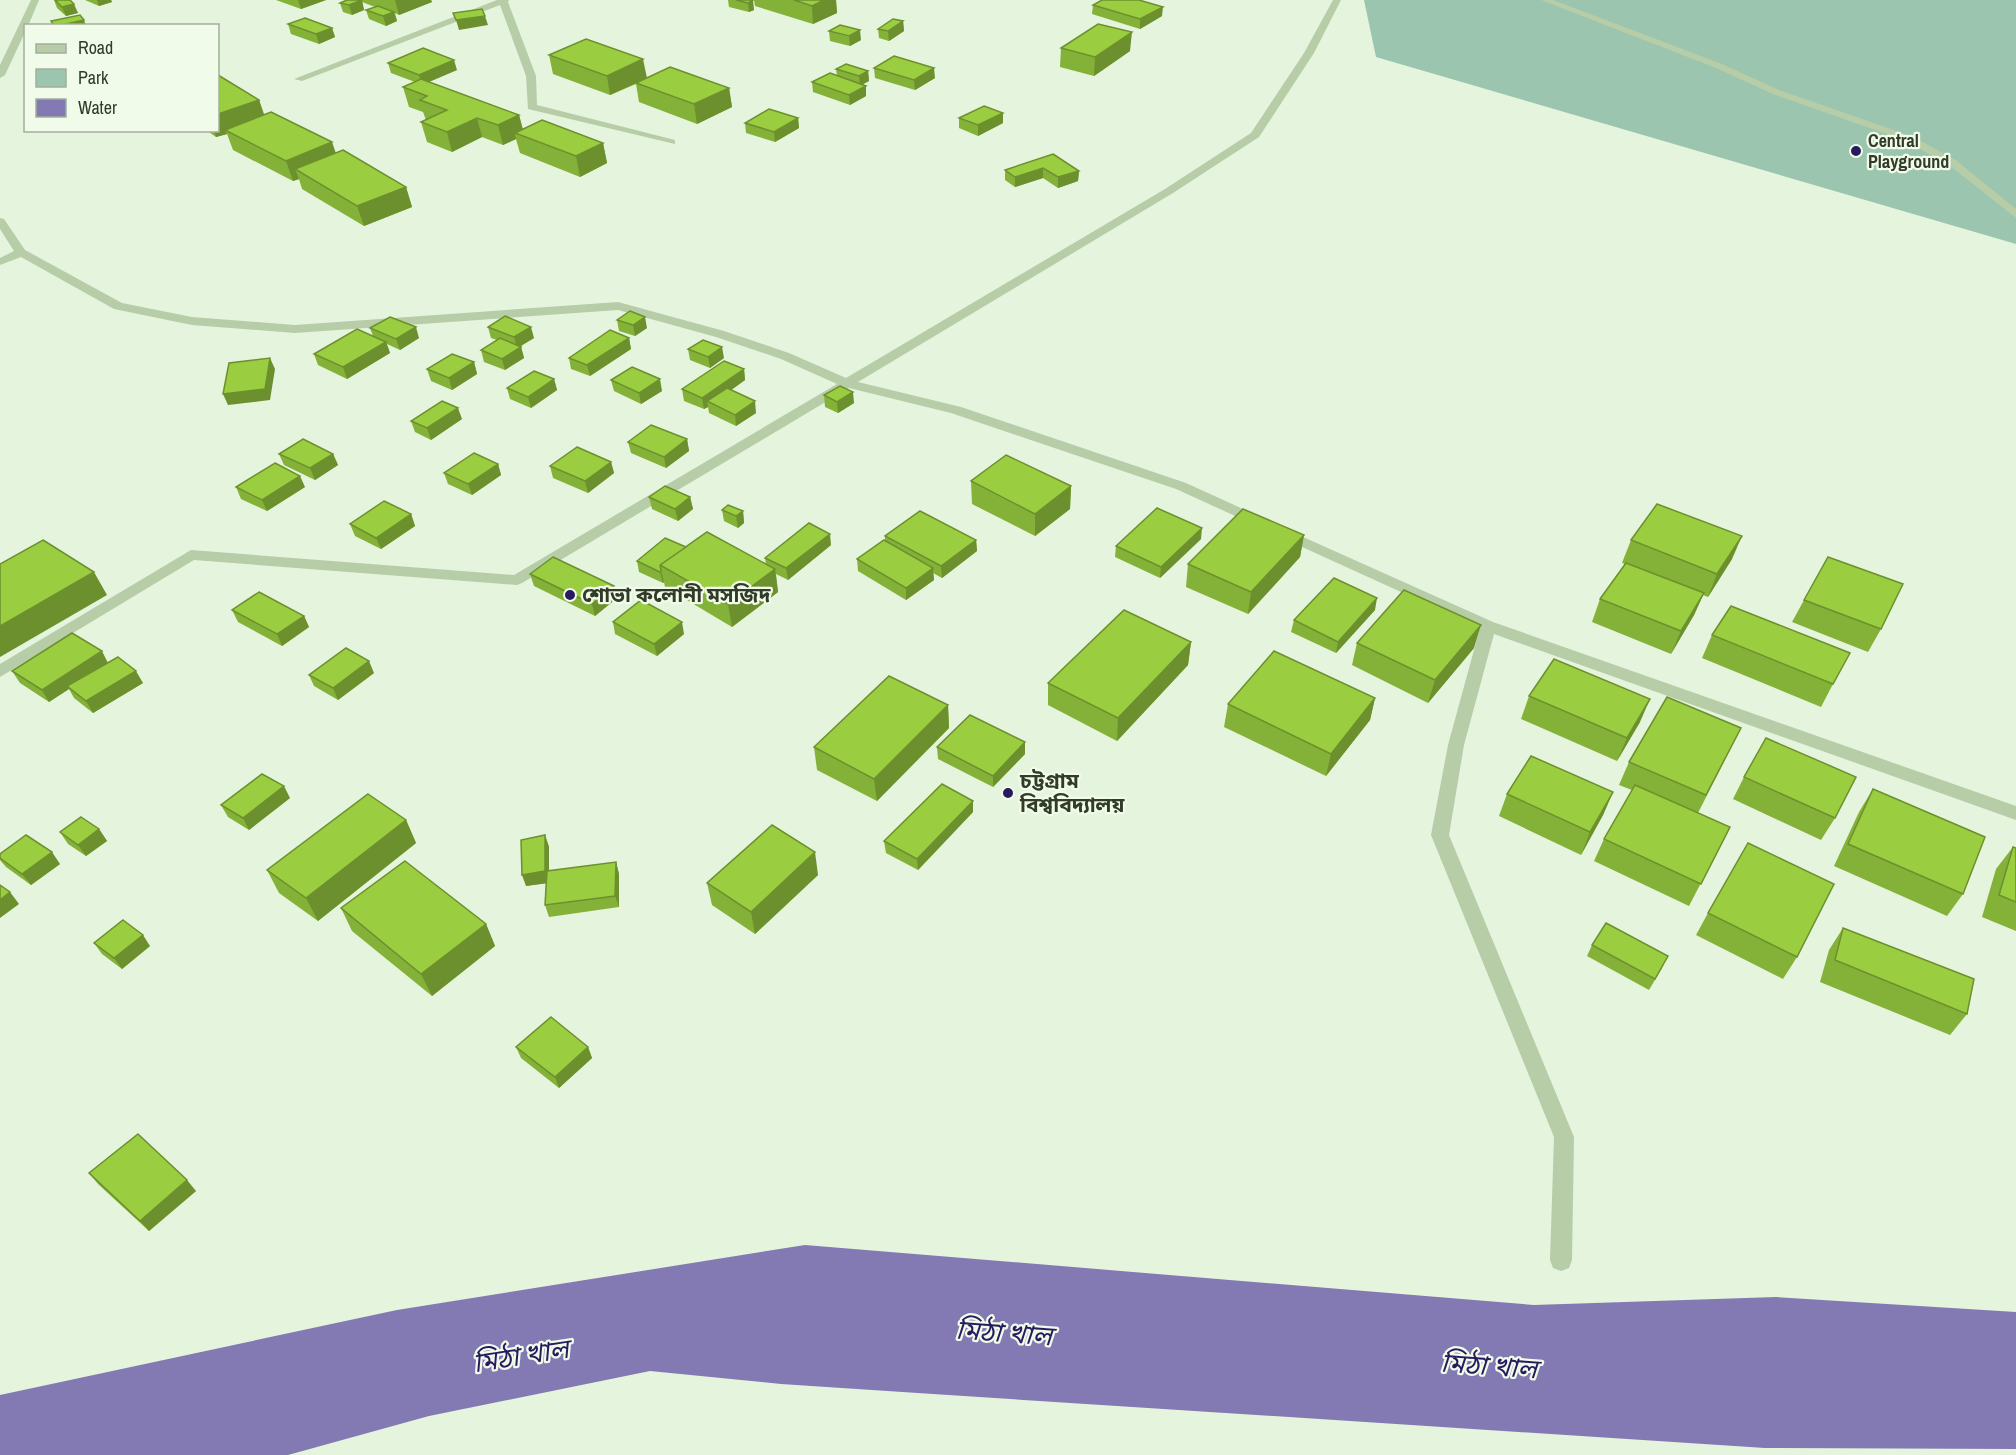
<svg xmlns="http://www.w3.org/2000/svg" width="2016" height="1455" viewBox="0 0 2016 1455" font-family="'Archivo Narrow','Noto Sans Bengali',sans-serif">
  <style>
    .green { fill: #9bc5ae }
    .water { fill: #8379b3 }
    .lines { fill: none; stroke-linecap: round; stroke-linejoin: round }
    .minor { fill: #b7cda7; fill-rule: evenodd }
    .wall { fill: #84b137 }
    .shaded-wall { fill: #6c902d }
    .building { fill: #9ace40; stroke: #6c902d; stroke-width: 1.5 }
    .poi-dot { fill: #271a5e; stroke: #f0fbea; stroke-width: 2 }
    .labels { text-anchor: middle; stroke-width: 4.5; stroke-linejoin: round; paint-order: stroke }
    .far-poi-label { font-size: 18px; font-weight: bold; fill: #323a28; stroke: #f0fbea; text-anchor: start }
    .poi-label { font-size: 21px; font-weight: bold; fill: #323a28; stroke: #f0fbea; text-anchor: start }
    .near-water-label { font-size: 27px; font-style: italic; fill: #271a5e; stroke: #f0fbea }
  </style>
  <rect width="100%" height="100%" fill="#e5f4dd"/>
  <polygon class="green" points="1364,0 2016,0 2016,244 1376,57"/>
  <polygon class="water" points="805,1245 1534,1305 1776,1297 2016,1312 2016,1449 1765,1448 933,1394 781,1384 650,1371 429,1416 288,1455 0,1455 0,1395 397,1310"/>
  <g class="lines">
    <g class="minor">
      <polygon points="31,0 39,0 28,26 26,26 26,30 5,75 0,78 0,65"/>
      <polygon points="497,0 509,0 508,2 536,76 537,105 675,140 675,144 528,109 526,76 500,5 302,81 294,79"/>
      <polygon points="1333,0 1341,0 1314,53 1259,137 1173,193 858,382 961,407 1186,483 1265,519 1267,522 1265,525 1255,525 1176,489 951,413 849,388 522,583 517,585 194,560 0,677 0,664 191,550 514,575 837,384 781,359 716,337 618,310 295,333 192,325 114,309 21,257 0,265 0,258 14,251 0,229 0,218 4,219 25,250 122,303 192,317 295,325 618,302 724,331 789,353 846,378 1165,189 1251,133 1304,53"/>
      <polygon points="1541,0 1553,0 1722,64 1779,90 1914,137 1957,161 2016,209 2016,218 1949,165 1906,141 1773,94 1716,68"/>
      <polygon points="1283,528 1493,622 2016,806 2016,820 1494,634 1464,745 1449,835 1574,1137 1572,1260 1569,1268 1561,1271 1553,1268 1550,1260 1554,1137 1431,835 1448,745 1480,628 1278,536 1276,533"/>
    </g>
  </g>
  <g class="wall">
    <polygon points="54,0 70,0 78,13 66,16 57,8"/>
    <polygon points="85,0 111,0 112,2 99,6"/>
    <polygon points="276,0 326,0 301,9"/>
    <polygon points="347,0 431,0 432,2 399,15 395,13 397,21 386,26 369,19 366,10 375,7 362,2 364,10 352,15 343,12 340,3"/>
    <polygon points="728,0 751,0 754,10 749,12 729,7"/>
    <polygon points="754,0 836,0 837,13 813,24 755,6"/>
    <polygon points="1093,5 1162,16 1140,29 1092,14"/>
    <polygon points="903,21 904,31 889,41 879,38 878,29"/>
    <polygon points="288,24 332,28 335,37 319,44 291,34"/>
    <polygon points="829,31 861,40 850,46 830,41"/>
    <polygon points="1061,48 1130,51 1094,76 1060,67"/>
    <polygon points="549,55 646,78 729,88 732,107 697,124 639,102 636,84 610,95 553,74"/>
    <polygon points="388,63 457,70 428,82 519,115 523,129 603,143 607,163 580,177 520,153 516,139 503,145 482,137 452,152 427,142 421,122 426,120 423,112 409,107 403,87 415,82 391,73"/>
    <polygon points="874,68 935,78 915,90 875,78"/>
    <polygon points="836,69 868,71 869,81 862,84 866,96 850,105 813,92 812,82 837,76"/>
    <polygon points="259,100 264,115 336,153 406,187 412,207 364,226 302,189 299,179 293,181 233,150 227,134 216,137 206,130 218,130"/>
    <polygon points="1003,113 1003,123 978,136 959,128 959,118"/>
    <polygon points="798,118 799,128 775,142 746,133 745,123"/>
    <polygon points="1053,154 1079,171 1078,181 1058,188 1043,178 1015,187 1005,180 1005,170"/>
    <polygon points="617,320 647,328 635,336 619,331"/>
    <polygon points="488,327 534,338 521,346 524,358 505,370 484,362 481,350 497,340 491,338"/>
    <polygon points="370,328 419,338 400,350 387,344 390,353 347,379 318,365 314,354 373,336"/>
    <polygon points="629,338 631,349 590,376 571,369 569,358"/>
    <polygon points="688,349 724,358 710,368 690,360"/>
    <polygon points="474,362 477,374 452,390 431,381 427,369"/>
    <polygon points="744,369 745,380 731,390 756,413 736,426 709,413 708,407 704,409 684,401 682,389"/>
    <polygon points="554,379 557,390 531,408 510,399 507,388"/>
    <polygon points="611,380 662,391 641,404 614,391"/>
    <polygon points="824,395 854,403 838,413 825,407"/>
    <polygon points="462,419 431,440 415,432 411,421"/>
    <polygon points="687,439 689,451 666,468 631,453 628,442"/>
    <polygon points="279,454 333,454 338,465 315,480 284,465"/>
    <polygon points="611,462 614,473 588,493 553,478 550,466"/>
    <polygon points="498,464 501,475 472,495 448,484 444,473"/>
    <polygon points="971,481 1071,486 1070,509 1035,536 972,504"/>
    <polygon points="236,487 305,487 267,511 241,499"/>
    <polygon points="649,497 690,497 693,509 678,521 652,509"/>
    <polygon points="722,510 743,511 744,523 738,528 724,521"/>
    <polygon points="411,514 415,526 381,549 355,536 350,524"/>
    <polygon points="1304,535 1300,557 1248,614 1186,587 1188,564"/>
    <polygon points="885,536 976,540 977,551 942,578 933,573 934,580 906,600 858,571 857,559 885,541"/>
    <polygon points="1201,539 1160,578 1115,557 1116,546"/>
    <polygon points="1631,540 1732,559 1708,597 1703,595 1694,615 1671,654 1592,622 1600,599 1625,564 1622,563"/>
    <polygon points="831,545 788,580 776,574 778,592 732,627 665,587 664,582 663,583 639,572 637,561 766,564 765,558"/>
    <polygon points="530,574 614,586 617,598 595,616 534,586"/>
    <polygon points="1804,600 1881,629 1868,652 1792,622"/>
    <polygon points="232,610 304,616 309,627 282,646 238,622"/>
    <polygon points="1375,610 1336,653 1291,632 1294,620"/>
    <polygon points="613,622 684,634 657,656 615,634"/>
    <polygon points="1712,635 1833,684 1821,707 1702,658"/>
    <polygon points="1191,642 1188,665 1117,741 1048,705 1048,683"/>
    <polygon points="1357,643 1474,648 1428,703 1352,665"/>
    <polygon points="108,662 143,683 93,713 74,698 69,689 49,702 20,683 12,671"/>
    <polygon points="374,673 338,700 314,686 309,675"/>
    <polygon points="1529,696 1640,722 1617,761 1521,719"/>
    <polygon points="1375,698 1370,720 1326,776 1224,727 1228,704"/>
    <polygon points="948,705 949,728 877,801 817,770 814,747"/>
    <polygon points="1741,728 1698,813 1730,827 1689,906 1594,861 1604,839 1632,790 1619,785 1629,762"/>
    <polygon points="1025,742 1025,754 993,787 938,759 937,747"/>
    <polygon points="1744,777 1835,818 1821,840 1733,799"/>
    <polygon points="1873,789 1963,894 1947,916 1834,866 1859,812"/>
    <polygon points="1613,792 1603,815 1581,855 1499,816 1507,794"/>
    <polygon points="290,798 249,830 228,817 221,805"/>
    <polygon points="973,812 918,870 886,853 884,841"/>
    <polygon points="406,820 416,843 318,921 279,893 267,870"/>
    <polygon points="99,829 107,841 86,856 68,844 60,832"/>
    <polygon points="545,835 549,847 549,871 616,862 619,874 619,907 549,917 545,905 546,883 526,886"/>
    <polygon points="2013,847 2016,848 2016,931 1982,917 1996,869"/>
    <polygon points="0,854 60,864 31,885 6,867 0,860"/>
    <polygon points="818,875 755,934 712,905 707,883"/>
    <polygon points="341,908 486,924 495,946 432,996 352,931"/>
    <polygon points="1708,913 1797,957 1783,979 1696,935"/>
    <polygon points="1843,928 1967,1014 1950,1035 1820,982 1829,950"/>
    <polygon points="94,943 150,946 122,969 102,954"/>
    <polygon points="1592,945 1662,968 1649,990 1587,956"/>
    <polygon points="516,1047 588,1047 592,1058 559,1088 521,1058"/>
    <polygon points="89,1173 196,1191 149,1231 98,1184"/>
  </g>
  <g class="shaded-wall">
    <polygon points="97,0 111,0 112,2 99,6"/>
    <polygon points="298,0 326,0 301,9"/>
    <polygon points="362,0 364,10 352,15 349,5"/>
    <polygon points="395,0 431,0 432,2 399,15"/>
    <polygon points="753,0 754,10 749,12 748,3"/>
    <polygon points="824,0 836,0 837,13 813,24 812,6"/>
    <polygon points="74,4 78,13 66,16 62,7"/>
    <polygon points="1163,7 1162,16 1140,29 1140,19"/>
    <polygon points="394,12 397,21 386,26 383,16"/>
    <polygon points="485,16 488,25 459,30 456,20"/>
    <polygon points="84,20 86,26 57,26"/>
    <polygon points="903,21 904,31 889,41 888,31"/>
    <polygon points="332,28 335,37 319,44 316,34"/>
    <polygon points="860,30 861,40 850,46 849,36"/>
    <polygon points="1132,32 1130,51 1094,76 1095,57"/>
    <polygon points="643,59 647,78 610,95 607,76"/>
    <polygon points="454,60 457,70 422,85 419,75"/>
    <polygon points="934,68 935,78 915,90 914,80"/>
    <polygon points="868,71 869,81 860,86 859,76"/>
    <polygon points="866,86 866,96 850,105 849,95"/>
    <polygon points="729,88 732,107 697,124 694,104"/>
    <polygon points="259,100 266,120 225,130 227,134 216,137 214,130 218,130 218,114"/>
    <polygon points="1003,113 1003,123 978,136 978,125"/>
    <polygon points="519,115 524,135 515,133 516,139 503,145 498,125"/>
    <polygon points="477,118 482,137 452,152 447,132"/>
    <polygon points="798,118 799,128 775,142 774,132"/>
    <polygon points="332,142 339,162 295,169 299,179 293,181 286,161"/>
    <polygon points="603,143 607,163 580,177 576,156"/>
    <polygon points="1043,168 1043,178 1015,187 1015,177"/>
    <polygon points="1079,171 1078,181 1058,188 1058,177"/>
    <polygon points="406,187 412,207 364,226 357,206"/>
    <polygon points="645,317 647,328 635,336 633,325"/>
    <polygon points="416,327 419,338 400,350 396,339"/>
    <polygon points="531,327 534,338 517,348 514,337"/>
    <polygon points="629,338 631,349 590,376 587,365"/>
    <polygon points="386,342 390,353 347,379 343,367"/>
    <polygon points="521,347 524,358 505,370 502,359"/>
    <polygon points="722,347 724,358 710,368 708,357"/>
    <polygon points="270,358 275,369 270,400 228,405 223,394"/>
    <polygon points="474,362 477,374 452,390 449,378"/>
    <polygon points="744,369 745,380 712,404 707,401 708,407 704,409 702,398"/>
    <polygon points="554,379 557,390 531,408 528,397"/>
    <polygon points="660,379 662,391 641,404 639,393"/>
    <polygon points="853,392 854,403 838,413 837,402"/>
    <polygon points="755,401 756,413 736,426 735,415"/>
    <polygon points="458,408 462,419 431,440 427,428"/>
    <polygon points="687,439 689,451 666,468 664,457"/>
    <polygon points="333,454 338,465 315,480 310,468"/>
    <polygon points="611,462 614,473 588,493 585,481"/>
    <polygon points="498,464 501,475 472,495 468,484"/>
    <polygon points="300,476 305,487 267,511 262,500"/>
    <polygon points="1071,486 1070,509 1035,536 1035,514"/>
    <polygon points="690,497 693,509 678,521 675,509"/>
    <polygon points="743,511 744,523 738,528 736,516"/>
    <polygon points="411,514 415,526 381,549 376,538"/>
    <polygon points="1202,528 1201,539 1160,578 1161,567"/>
    <polygon points="830,534 831,545 788,580 786,568"/>
    <polygon points="1304,535 1300,557 1248,614 1251,592"/>
    <polygon points="1742,536 1732,559 1708,597 1717,574"/>
    <polygon points="976,540 977,551 942,578 941,566"/>
    <polygon points="933,568 934,580 906,600 906,588"/>
    <polygon points="775,569 778,592 732,627 728,604"/>
    <polygon points="661,571 664,582 663,583 660,572"/>
    <polygon points="94,572 107,595 0,657 0,626"/>
    <polygon points="614,586 617,598 595,616 592,604"/>
    <polygon points="1704,593 1694,615 1671,654 1681,631"/>
    <polygon points="1377,598 1375,610 1336,653 1338,642"/>
    <polygon points="304,616 309,627 282,646 277,634"/>
    <polygon points="682,622 684,634 657,656 654,644"/>
    <polygon points="1481,625 1474,648 1428,703 1435,680"/>
    <polygon points="1191,642 1188,665 1117,741 1118,718"/>
    <polygon points="102,651 108,663 67,686 69,689 49,702 42,690"/>
    <polygon points="369,661 374,673 338,700 333,688"/>
    <polygon points="136,671 143,683 93,713 86,701"/>
    <polygon points="1375,698 1370,720 1326,776 1331,754"/>
    <polygon points="1650,699 1640,722 1617,761 1627,738"/>
    <polygon points="948,705 949,728 877,801 874,779"/>
    <polygon points="1025,742 1025,754 993,787 993,776"/>
    <polygon points="284,786 290,798 249,830 243,818"/>
    <polygon points="1613,792 1603,815 1581,855 1590,832"/>
    <polygon points="973,801 973,812 918,870 917,859"/>
    <polygon points="406,820 416,843 318,921 306,898"/>
    <polygon points="99,829 107,841 86,856 78,845"/>
    <polygon points="545,835 549,847 549,883 526,886 522,875"/>
    <polygon points="52,852 60,864 31,885 22,874"/>
    <polygon points="815,852 818,875 755,934 751,912"/>
    <polygon points="616,862 619,874 619,907 615,896"/>
    <polygon points="10,892 19,904 0,918 0,900"/>
    <polygon points="486,924 495,946 432,996 421,974"/>
    <polygon points="143,935 150,946 122,969 114,958"/>
    <polygon points="588,1047 592,1058 559,1088 555,1077"/>
    <polygon points="187,1180 196,1191 149,1231 140,1221"/>
  </g>
  <g class="building">
    <polygon points="55,0 70,0 74,4 62,7"/>
    <polygon points="347,0 362,0 349,5 340,3"/>
    <polygon points="736,0 753,0 748,3"/>
    <polygon points="794,0 824,0 812,6"/>
    <polygon points="1102,0 1139,0 1163,7 1140,19 1093,5"/>
    <polygon points="378,6 394,12 383,16 366,10"/>
    <polygon points="482,9 485,16 456,20 453,13"/>
    <polygon points="80,15 84,20 57,26 54,26 51,21"/>
    <polygon points="305,18 332,28 316,34 288,24"/>
    <polygon points="893,19 903,21 888,31 878,29"/>
    <polygon points="1098,24 1132,32 1095,57 1061,48"/>
    <polygon points="840,25 860,30 849,36 829,31"/>
    <polygon points="586,39 643,59 607,76 549,55"/>
    <polygon points="423,48 454,60 419,75 388,63"/>
    <polygon points="894,56 934,68 914,80 874,68"/>
    <polygon points="846,64 868,71 859,76 836,69"/>
    <polygon points="670,67 729,88 694,104 636,83"/>
    <polygon points="830,73 866,86 849,95 812,82"/>
    <polygon points="218,75 259,100 218,114"/>
    <polygon points="421,79 519,115 498,125 477,118 447,132 421,122 447,110 420,100 427,96 403,87"/>
    <polygon points="984,106 1003,113 978,125 959,118"/>
    <polygon points="769,109 798,118 774,132 745,123"/>
    <polygon points="271,112 332,142 286,161 225,130"/>
    <polygon points="542,120 603,143 576,156 515,133"/>
    <polygon points="343,150 406,187 357,206 295,169"/>
    <polygon points="1053,154 1079,171 1058,177 1043,168 1015,177 1005,170"/>
    <polygon points="630,311 645,317 633,325 617,320"/>
    <polygon points="505,316 531,327 514,337 488,327"/>
    <polygon points="390,317 416,327 396,339 370,328"/>
    <polygon points="357,329 386,342 343,367 314,354"/>
    <polygon points="610,330 629,338 587,365 569,358"/>
    <polygon points="500,338 521,347 502,359 481,350"/>
    <polygon points="703,340 722,347 708,357 688,349"/>
    <polygon points="452,354 474,362 449,378 427,369"/>
    <polygon points="270,358 265,389 223,394 229,363"/>
    <polygon points="724,361 744,369 702,398 682,389"/>
    <polygon points="632,367 660,379 639,393 611,380"/>
    <polygon points="534,371 554,379 528,397 507,388"/>
    <polygon points="840,386 853,392 837,402 824,395"/>
    <polygon points="727,388 755,401 735,415 707,401"/>
    <polygon points="442,401 458,408 427,428 411,421"/>
    <polygon points="651,425 687,439 664,457 628,442"/>
    <polygon points="303,439 333,454 310,468 279,454"/>
    <polygon points="577,447 611,462 585,481 550,466"/>
    <polygon points="474,453 498,464 468,484 444,473"/>
    <polygon points="1006,455 1071,486 1035,514 971,481"/>
    <polygon points="275,463 300,476 262,500 236,487"/>
    <polygon points="665,486 690,497 675,509 649,497"/>
    <polygon points="384,501 411,514 376,538 350,524"/>
    <polygon points="1657,504 1742,536 1717,574 1631,540"/>
    <polygon points="728,505 743,511 736,516 722,510"/>
    <polygon points="1157,508 1202,528 1161,567 1116,546"/>
    <polygon points="1243,509 1304,535 1251,592 1188,564"/>
    <polygon points="920,511 976,540 941,566 885,536"/>
    <polygon points="809,523 830,534 786,568 765,558"/>
    <polygon points="707,532 775,569 728,604 660,565"/>
    <polygon points="665,538 686,547 660,565 661,571 660,572 637,561"/>
    <polygon points="43,540 94,572 0,626 0,564"/>
    <polygon points="884,540 933,568 906,588 857,559"/>
    <polygon points="553,557 614,586 592,604 530,574"/>
    <polygon points="1828,557 1903,584 1881,629 1804,600"/>
    <polygon points="1626,563 1704,593 1681,631 1600,599"/>
    <polygon points="1334,578 1377,598 1338,642 1294,620"/>
    <polygon points="1404,590 1481,625 1435,680 1357,643"/>
    <polygon points="259,592 304,616 277,634 232,610"/>
    <polygon points="641,600 682,622 654,644 613,622"/>
    <polygon points="1731,606 1850,653 1833,684 1712,635"/>
    <polygon points="1124,610 1191,642 1118,718 1048,683"/>
    <polygon points="72,633 102,651 42,690 12,671"/>
    <polygon points="346,648 369,661 333,688 309,675"/>
    <polygon points="1274,651 1375,698 1331,754 1228,704"/>
    <polygon points="118,657 136,671 86,701 67,686"/>
    <polygon points="1554,659 1650,699 1627,738 1529,696"/>
    <polygon points="889,676 948,705 874,779 814,747"/>
    <polygon points="1667,697 1741,728 1706,795 1629,762"/>
    <polygon points="970,715 1025,742 993,776 937,747"/>
    <polygon points="1766,738 1856,777 1835,818 1744,777"/>
    <polygon points="1531,756 1613,792 1590,832 1507,794"/>
    <polygon points="262,774 284,786 243,818 221,805"/>
    <polygon points="942,784 973,801 917,859 884,841"/>
    <polygon points="1635,785 1730,827 1701,884 1604,839"/>
    <polygon points="1873,789 1985,837 1963,894 1848,844"/>
    <polygon points="368,794 406,820 306,898 267,870"/>
    <polygon points="81,817 99,829 78,845 60,832"/>
    <polygon points="772,825 815,852 751,912 707,883"/>
    <polygon points="26,835 52,852 22,874 0,858 0,854"/>
    <polygon points="545,835 545,871 522,875 521,840"/>
    <polygon points="1748,843 1834,884 1797,957 1708,913"/>
    <polygon points="2013,847 2016,848 2016,902 1999,895"/>
    <polygon points="405,861 486,924 421,974 341,908"/>
    <polygon points="616,862 615,896 545,905 547,871"/>
    <polygon points="0,885 10,892 0,900"/>
    <polygon points="123,920 143,935 114,958 94,943"/>
    <polygon points="1606,923 1668,956 1655,979 1592,945"/>
    <polygon points="1843,928 1974,979 1967,1014 1835,960"/>
    <polygon points="551,1017 588,1047 555,1077 516,1047"/>
    <polygon points="138,1134 187,1180 140,1221 89,1173"/>
  </g>
  <g class="poi-dot">
    <circle cx="1856" cy="151" r="6"/>
    <circle cx="570" cy="595" r="6"/>
    <circle cx="1008" cy="793" r="6"/>
  </g>
  <g class="labels">
    <g class="far-poi-label">
      <text x="1868" y="147">Central<tspan x="1868" dy="21">Playground</tspan></text>
    </g>
    <g class="poi-label">
      <text x="582" y="602">শোভা কলোনী মসজিদ</text>
      <text x="1020" y="788">চট্টগ্রাম<tspan x="1020" dy="24">বিশ্ববিদ্যালয়</tspan></text>
    </g>
    <g class="near-water-label">
      <text transform="translate(1004 1333) rotate(4)" y="9">মিঠা খাল</text>
      <text transform="translate(521 1356) rotate(-9)" y="9">মিঠা খাল</text>
      <text transform="translate(1489 1366) rotate(4)" y="9">মিঠা খাল</text>
    </g>
  </g>
  <rect x="24" y="24" width="195" height="108" fill="#f0fbea" stroke="#a4ae9c" stroke-width="1.5"/>
  <rect x="36" y="44" width="30" height="9" fill="#b7cda7" stroke="#a4ae9c" stroke-width="1.5"/>
  <text x="78" y="54" font-size="18" fill="#323a28">Road</text>
  <rect x="36" y="69" width="30" height="18" fill="#9bc5ae" stroke="#a4ae9c" stroke-width="1.5"/>
  <text x="78" y="84" font-size="18" fill="#323a28">Park</text>
  <rect x="36" y="99" width="30" height="18" fill="#8379b3" stroke="#a4ae9c" stroke-width="1.5"/>
  <text x="78" y="114" font-size="18" fill="#323a28">Water</text>
</svg>
